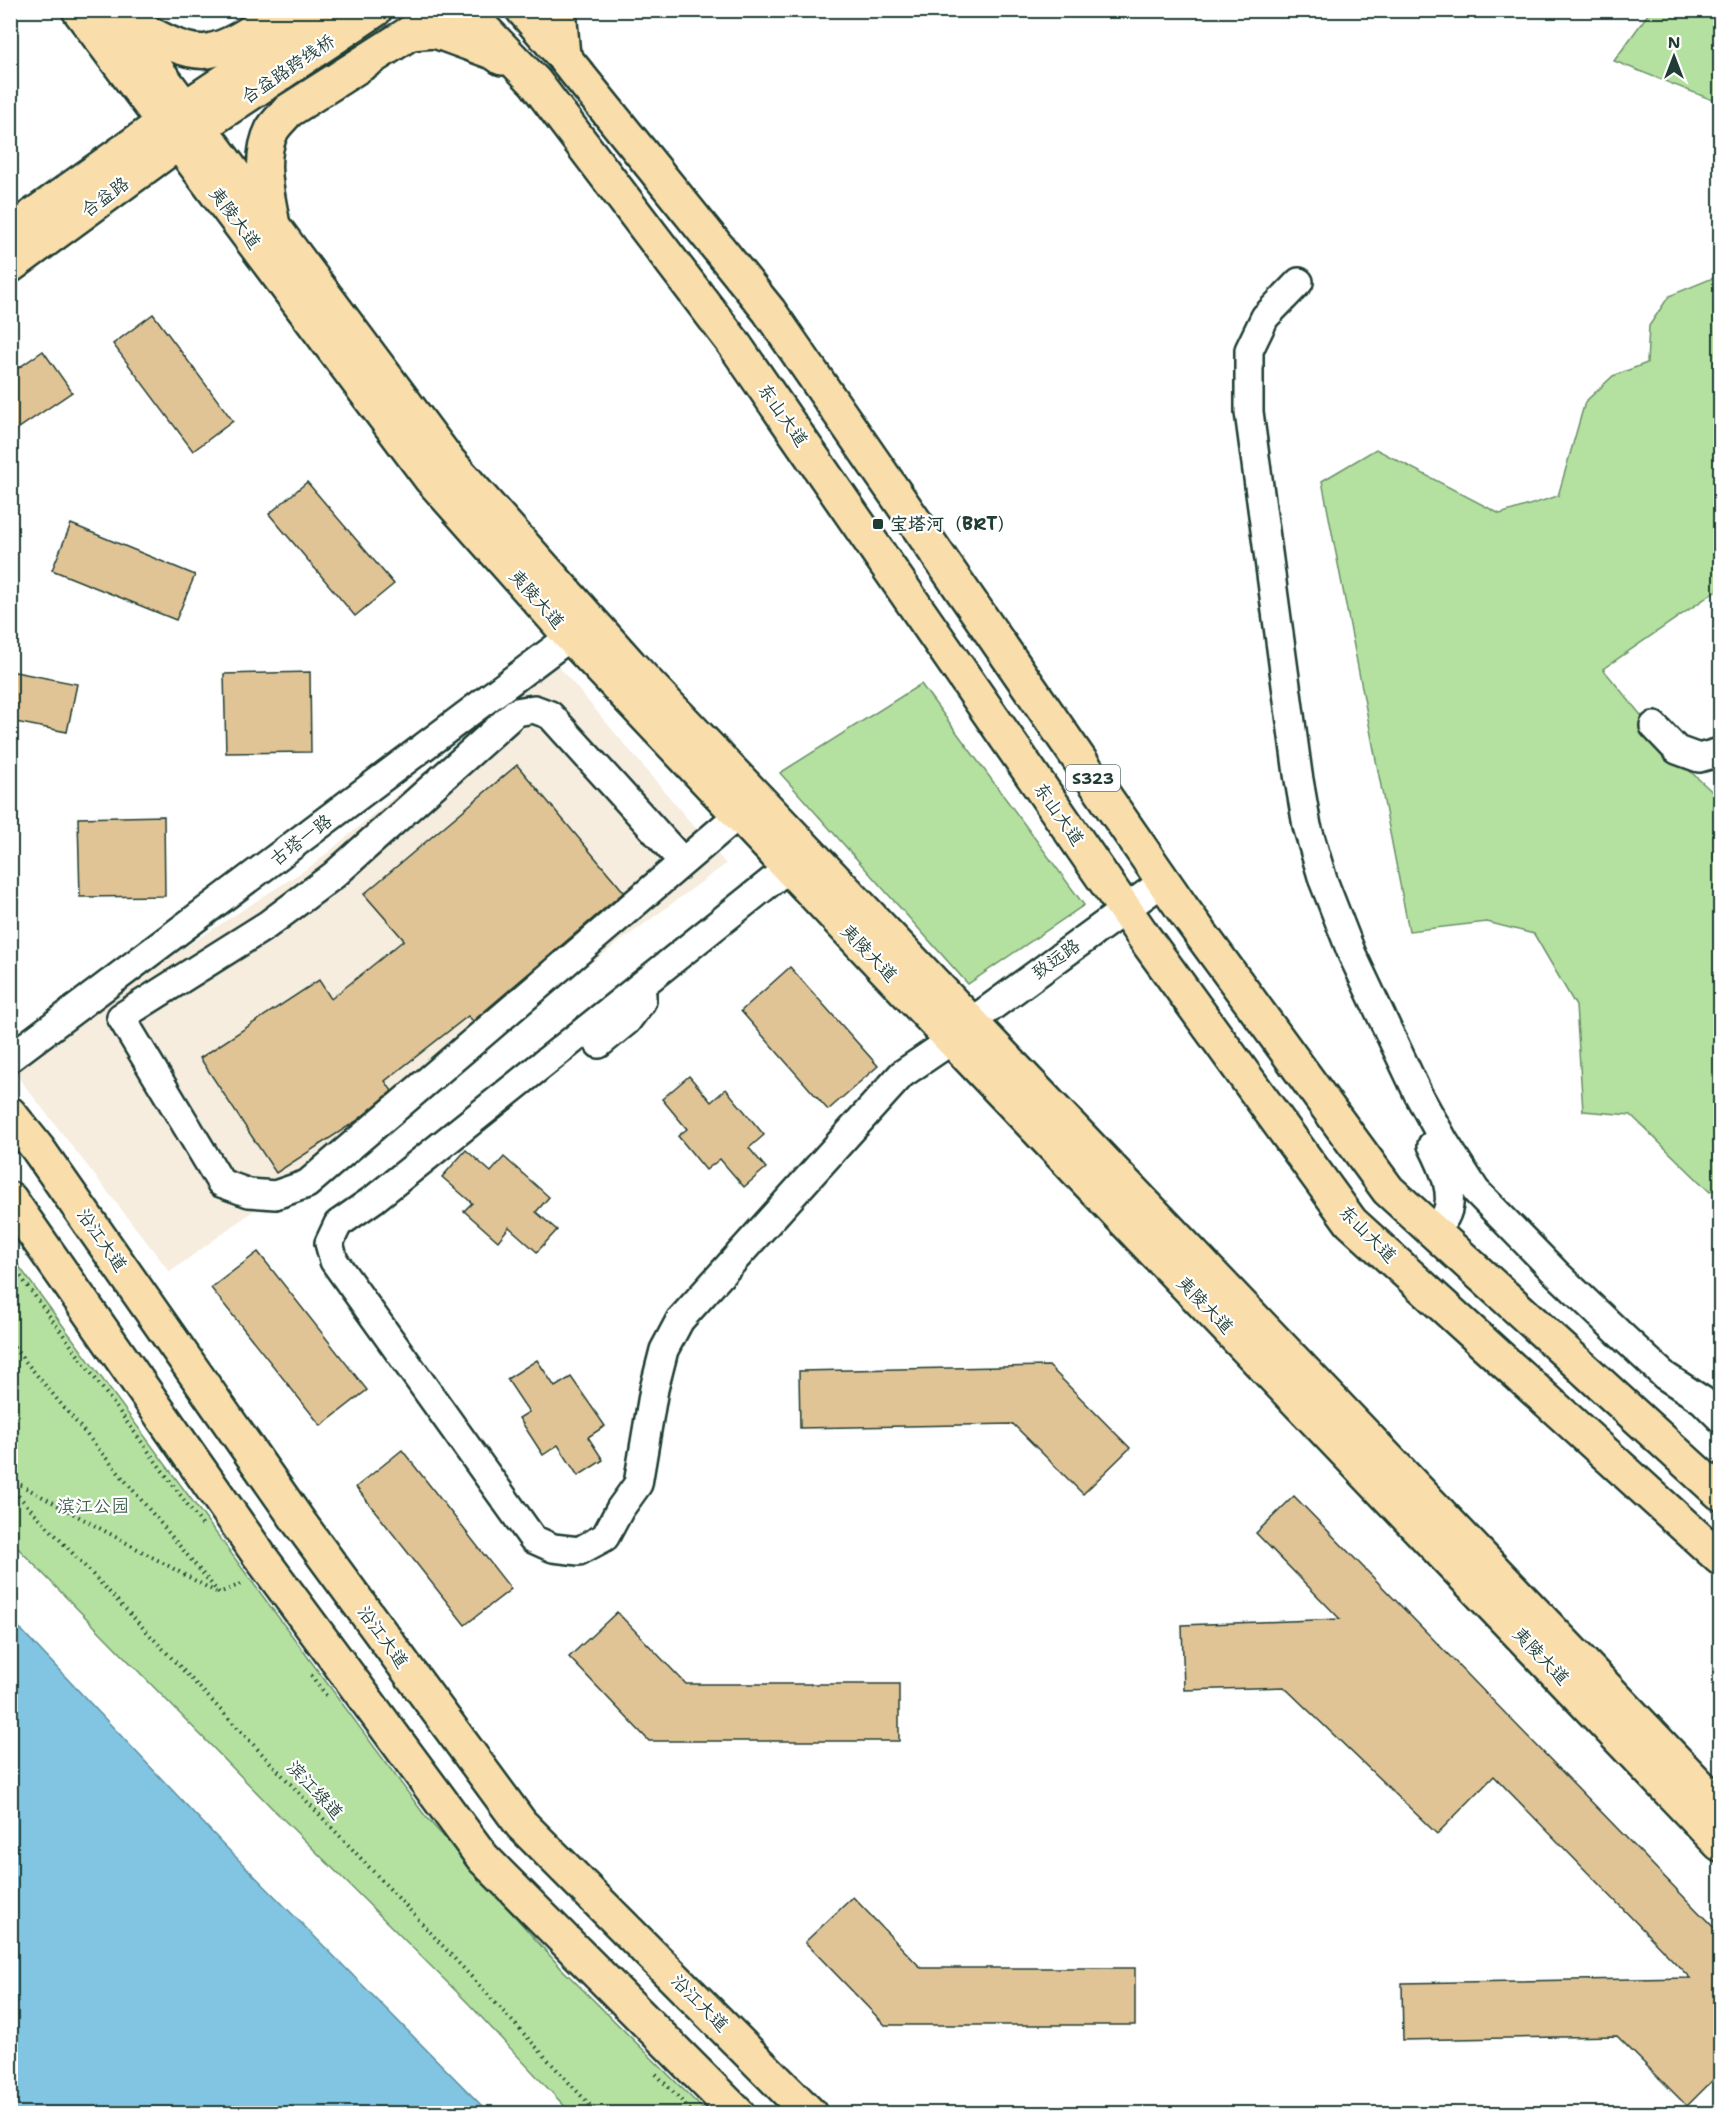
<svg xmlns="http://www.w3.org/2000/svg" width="1731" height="2124" viewBox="0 0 1731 2124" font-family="'Shantell Sans','LXGW WenKai TC',sans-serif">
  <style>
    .built { fill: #f6eddf }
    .green { fill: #b4e19f; stroke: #6a8f6a; stroke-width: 1.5 }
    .water { fill: #82c5e3; stroke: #5a8f9d; stroke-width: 1.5 }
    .building { fill: #e1c495; stroke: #1f3d34; stroke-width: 1.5 }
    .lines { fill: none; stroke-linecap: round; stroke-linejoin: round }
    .minor-casing { stroke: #1f3d34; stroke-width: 32 }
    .major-casing { stroke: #1f3d34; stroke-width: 38 }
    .path { stroke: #1f3d34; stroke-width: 4; stroke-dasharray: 1.5 4.5; stroke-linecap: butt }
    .minor { stroke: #fff; stroke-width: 27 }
    .major { stroke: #f9deab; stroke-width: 33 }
    .poi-dot { fill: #1f3d34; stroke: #fff; stroke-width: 2 }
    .labels { text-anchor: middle; stroke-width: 4.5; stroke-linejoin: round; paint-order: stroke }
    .shield { fill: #fff; stroke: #627771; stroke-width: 1.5 }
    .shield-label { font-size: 16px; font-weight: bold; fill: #1f3d34 }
    .street-label { font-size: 18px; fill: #1f3d34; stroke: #fff }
    .poi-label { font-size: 18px; font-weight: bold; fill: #1f3d34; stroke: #fff; text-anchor: start }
    .park-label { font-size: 18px; fill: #3d5e49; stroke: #fff }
  </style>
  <rect width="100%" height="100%" fill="#fff"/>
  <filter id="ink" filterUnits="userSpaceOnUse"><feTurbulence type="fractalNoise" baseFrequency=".0167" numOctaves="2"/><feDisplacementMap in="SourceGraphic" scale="12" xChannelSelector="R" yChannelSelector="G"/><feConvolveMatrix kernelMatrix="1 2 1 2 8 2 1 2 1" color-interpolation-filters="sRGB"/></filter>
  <g filter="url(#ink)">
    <polygon class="built" points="555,662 726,864 170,1272 11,1068 11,1059 314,864"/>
    <g class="green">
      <polygon points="1651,10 1720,11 1720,103 1614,61"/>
      <polygon points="1720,275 1720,588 1603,669 1677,759 1720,799 1720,812 1713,858 1720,859 1720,1185 1710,1192 1631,1115 1583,1111 1576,1006 1534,934 1487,922 1409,931 1322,481 1376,449 1500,514 1558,496 1585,402 1613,376 1647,363 1649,326 1669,296"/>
      <polygon points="921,684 1084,905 968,984 780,773"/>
      <polygon points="10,1254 426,1817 561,1968 707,2113 571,2113 468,2003 272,1808 11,1541"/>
    </g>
    <polygon class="water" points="10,1618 223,1844 489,2113 11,2113"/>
    <g class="building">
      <polygon points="153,314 233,421 193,451 113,344"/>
      <polygon points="43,351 72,392 10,434 10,374"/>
      <polygon points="307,482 394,584 355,616 269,514"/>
      <polygon points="71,524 195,575 176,620 52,570"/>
      <polygon points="10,671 77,684 67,732 10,721"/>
      <polygon points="310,672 311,752 226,753 224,674"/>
      <polygon points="517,765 624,892 473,1021 468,1016 385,1081 392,1091 358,1120 276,1173 200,1058 319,980 331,999 404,940 364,894"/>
      <polygon points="164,816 165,896 80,897 78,818"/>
      <polygon points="790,967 878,1066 828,1110 741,1011"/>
      <polygon points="689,1076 711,1102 726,1089 764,1135 749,1148 766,1168 744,1187 720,1159 706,1170 678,1136 687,1129 662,1099"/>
      <polygon points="466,1150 491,1172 504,1157 549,1197 536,1212 557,1230 537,1252 509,1227 498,1241 464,1211 472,1203 442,1177"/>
      <polygon points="258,1252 367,1390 321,1426 211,1288"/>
      <polygon points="537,1360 555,1387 571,1377 605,1426 588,1437 603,1460 578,1476 558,1445 543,1455 519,1418 529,1412 507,1379"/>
      <polygon points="1049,1366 1130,1448 1083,1494 1013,1424 800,1428 799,1371"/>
      <polygon points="402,1450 511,1589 465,1625 356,1487"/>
      <polygon points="1294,1496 1720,1934 1720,2073 1687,2106 1617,2036 1403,2040 1402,1983 1690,1978 1494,1776 1437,1834 1284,1687 1184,1690 1182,1625 1340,1619 1256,1533"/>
      <polygon points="617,1612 686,1684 899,1684 899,1741 649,1741 569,1657"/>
      <polygon points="853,1897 921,1968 1135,1968 1135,2025 885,2025 805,1942"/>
    </g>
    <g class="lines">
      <defs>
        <g id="minor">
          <polyline points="1299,282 1265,317 1249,350 1249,412 1298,774 1307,826 1323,880 1352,954 1418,1094 1444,1141 1476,1191 1555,1272 1622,1336 1665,1376 1702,1400 1720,1418"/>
          <polyline points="1654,726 1677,750 1699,758 1720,752"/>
          <polyline points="683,862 550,715 534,709 516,712 334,875 267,925 121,1017 221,1183 249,1193 275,1195 307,1184 738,815"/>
          <polyline points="788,868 374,1199 338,1224 329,1243 334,1261 533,1539 553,1548 579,1551 605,1537 620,1509 638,1484 654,1389 664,1350 680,1320 902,1074 952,1040 971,1022 1164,881"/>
          <polyline points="599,1044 627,1021 642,1001 642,995"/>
          <polyline points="10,1058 587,624"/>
          <path d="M1432,1145C1442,1165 1457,1195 1445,1217C1442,1222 1437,1227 1434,1232"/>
        </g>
        <g id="major">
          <polyline points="79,10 431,479 571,637 952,1040 1720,1844"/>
          <polyline points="112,10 450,463 630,665 1720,1807"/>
          <polyline points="465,10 535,82 732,341 1144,937 1351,1222 1720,1558"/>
          <polyline points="523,10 563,56 769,311 1182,908 1388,1190 1720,1493"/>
          <polyline points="559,10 563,56"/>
          <path d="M126,19C146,32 184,55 208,51C234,47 261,25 283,10"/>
          <path d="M272,220C267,191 258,158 272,130C276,123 283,117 288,111L410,33L435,31L495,53L502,58"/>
          <polyline points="10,232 186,107 331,10"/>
          <polyline points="10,266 200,127 375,10"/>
          <polyline points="10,1114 38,1149 299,1522 521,1824 810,2114"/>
          <polyline points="10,1199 259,1555 483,1858 738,2114"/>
        </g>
      </defs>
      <use href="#minor" class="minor-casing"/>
      <use href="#major" class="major-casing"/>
      <g class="path">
        <polyline points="10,1262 203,1526"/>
        <polyline points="10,1343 219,1593 244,1583"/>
        <polyline points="10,1479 216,1592"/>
        <polyline points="10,1487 404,1904 598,2114"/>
        <polyline points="311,1675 328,1698"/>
        <polyline points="656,2074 694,2114"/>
      </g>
      <use href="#minor" class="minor"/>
      <use href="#major" class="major"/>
    </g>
  </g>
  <rect class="poi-dot" x="872" y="518" width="12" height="12" rx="3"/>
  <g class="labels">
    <rect class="shield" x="1066" y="765" width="54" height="26" rx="4.5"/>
    <g class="shield-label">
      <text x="1093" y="784">S323</text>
    </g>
    <g class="street-label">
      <text transform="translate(288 69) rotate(-34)" y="6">合益路跨线桥</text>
      <text transform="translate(105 197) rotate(-36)" y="6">合益路</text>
      <text transform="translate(235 218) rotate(53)" y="6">夷陵大道</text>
      <text transform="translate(783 415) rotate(55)" y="6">东山大道</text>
      <text transform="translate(537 599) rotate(48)" y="6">夷陵大道</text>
      <text transform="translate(1059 814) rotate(55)" y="6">东山大道</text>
      <text transform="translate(301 840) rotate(-37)" y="6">古塔一路</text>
      <text transform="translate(869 953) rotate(46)" y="6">夷陵大道</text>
      <text transform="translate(1056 959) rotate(-36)" y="6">致远路</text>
      <text transform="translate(1368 1234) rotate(45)" y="6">东山大道</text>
      <text transform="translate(102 1240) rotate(55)" y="6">沿江大道</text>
      <text transform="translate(1205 1305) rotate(46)" y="6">夷陵大道</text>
      <text transform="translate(383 1637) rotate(54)" y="6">沿江大道</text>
      <text transform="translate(1541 1656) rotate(46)" y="6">夷陵大道</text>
      <text transform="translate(315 1790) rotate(47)" y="6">滨江绿道</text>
      <text transform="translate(700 2003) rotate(45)" y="6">沿江大道</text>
    </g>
    <g class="poi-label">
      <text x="890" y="530">宝塔河（BRT）</text>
    </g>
    <g class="park-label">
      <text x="93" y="1512">滨江公园</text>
    </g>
  </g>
  <rect width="1731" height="2124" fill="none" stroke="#fff" stroke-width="36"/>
  <rect x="18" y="18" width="1695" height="2088" fill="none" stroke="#1f3d34" stroke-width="2" filter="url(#ink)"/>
  <g transform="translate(1674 57)" stroke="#ffffff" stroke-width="4.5" paint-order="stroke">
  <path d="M0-4.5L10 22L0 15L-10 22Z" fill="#1f3d34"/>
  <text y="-9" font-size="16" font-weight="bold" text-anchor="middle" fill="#1f3d34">N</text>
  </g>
</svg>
